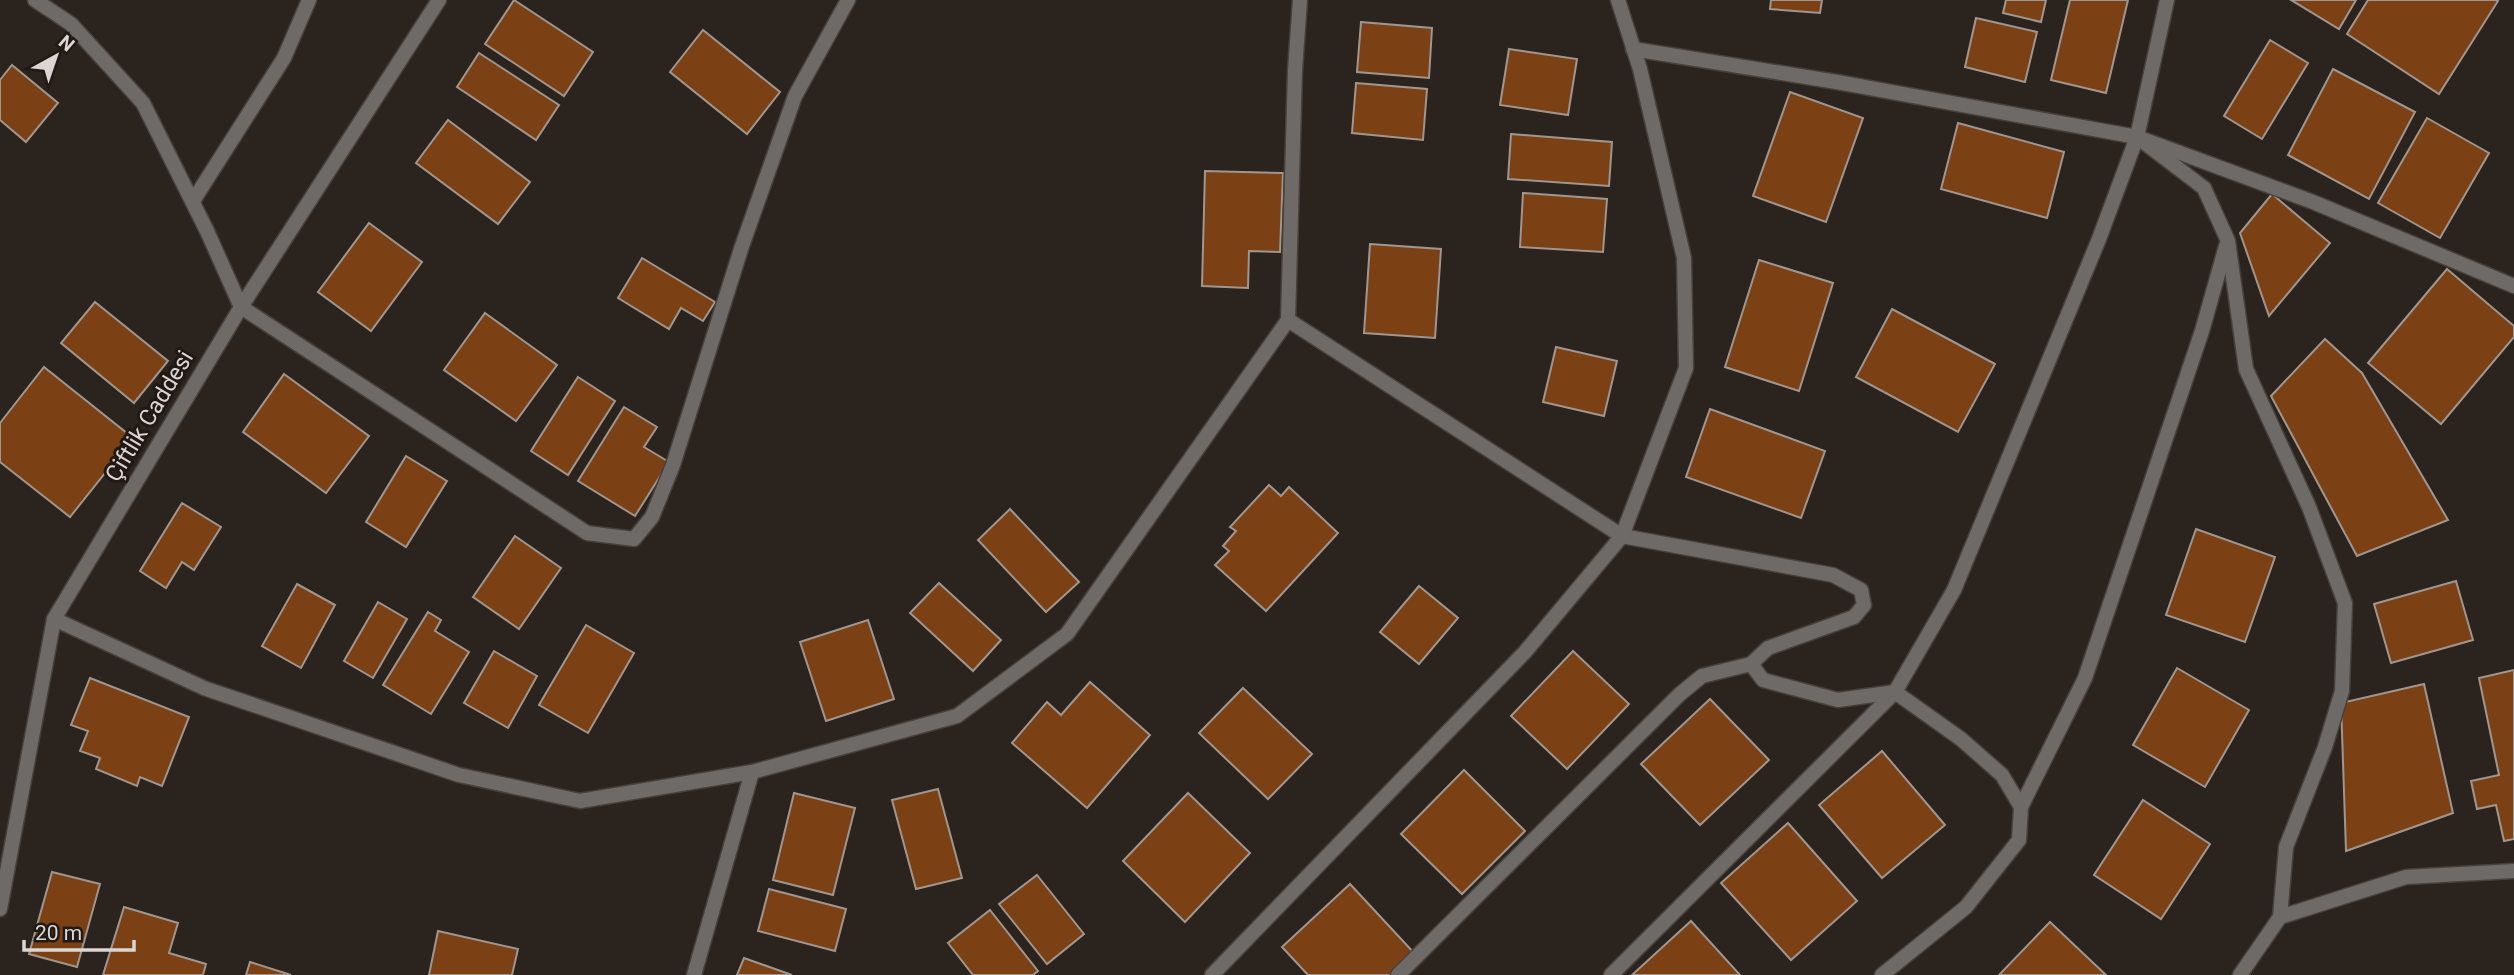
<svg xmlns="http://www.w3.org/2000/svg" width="2514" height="975" viewBox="0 0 2514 975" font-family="Roboto,sans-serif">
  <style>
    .building { fill: #7b4114; stroke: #a09690; stroke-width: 2 }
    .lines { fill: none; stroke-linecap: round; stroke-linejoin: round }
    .service-casing { stroke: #47403b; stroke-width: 17 }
    .minor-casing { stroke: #47403b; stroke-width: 17 }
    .tertiary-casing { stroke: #47403b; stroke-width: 17 }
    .service { stroke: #6e6a68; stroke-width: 14 }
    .minor { stroke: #6e6a68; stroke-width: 14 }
    .tertiary { stroke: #6e6a68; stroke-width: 14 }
    .labels { text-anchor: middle; stroke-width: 6; stroke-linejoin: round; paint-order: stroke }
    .street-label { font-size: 23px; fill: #dcd6d3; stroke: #211915 }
  </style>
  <rect width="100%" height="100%" fill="#2b231e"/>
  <g class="building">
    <polygon points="514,0 593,52 564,96 485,44"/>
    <polygon points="1771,0 1822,0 1820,13 1770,9"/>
    <polygon points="2006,0 2046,0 2041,22 2003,13"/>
    <polygon points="2070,0 2128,0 2106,93 2051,80"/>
    <polygon points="2291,0 2356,0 2339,29"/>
    <polygon points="2368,0 2496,0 2498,1 2439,94 2347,34"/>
    <polygon points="1976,18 2037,32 2025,82 1965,67"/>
    <polygon points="1361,22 1432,28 1429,78 1357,72"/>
    <polygon points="703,30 780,92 747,134 670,72"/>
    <polygon points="2270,40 2308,63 2262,139 2224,116"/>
    <polygon points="1509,49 1577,59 1568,115 1500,105"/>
    <polygon points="479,53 559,105 536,140 457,87"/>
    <polygon points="12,65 58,103 26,142 0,120 0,80"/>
    <polygon points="2333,69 2415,112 2369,199 2288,155"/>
    <polygon points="1356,83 1427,89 1423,140 1352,133"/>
    <polygon points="1790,92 1863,118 1826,222 1753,196"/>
    <polygon points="2427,118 2489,153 2440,238 2378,203"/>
    <polygon points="448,120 530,182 498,224 416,163"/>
    <polygon points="1958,123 2064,152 2047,218 1941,189"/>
    <polygon points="1511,134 1612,142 1609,186 1508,179"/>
    <polygon points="1205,171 1283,173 1280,252 1249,251 1248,288 1202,286"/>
    <polygon points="1523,193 1607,199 1603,252 1520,247"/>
    <polygon points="2272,194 2330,243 2269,316 2240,233"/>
    <polygon points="369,223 422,262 371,331 318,292"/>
    <polygon points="1370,244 1441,249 1435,338 1364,333"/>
    <polygon points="642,258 715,302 703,321 681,308 669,329 618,298"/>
    <polygon points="1759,260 1833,283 1799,391 1725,367"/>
    <polygon points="2447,269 2514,326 2514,337 2441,424 2368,363"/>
    <polygon points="95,302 168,361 134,403 61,343"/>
    <polygon points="1892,309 1995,364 1958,432 1856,377"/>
    <polygon points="485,313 557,365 516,421 444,370"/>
    <polygon points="2325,339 2362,373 2448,520 2357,556 2271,396"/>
    <polygon points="1556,347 1617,361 1604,416 1543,402"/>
    <polygon points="44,367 133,438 70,517 0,462 0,423"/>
    <polygon points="284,374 369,436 326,493 243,432"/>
    <polygon points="578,377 615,401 568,475 531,451"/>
    <polygon points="624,407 657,427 644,447 669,462 635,516 578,481"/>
    <polygon points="1710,409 1825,451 1801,518 1686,477"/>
    <polygon points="406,456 447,481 406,547 366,522"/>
    <polygon points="1269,485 1281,496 1289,487 1338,533 1266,611 1215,565 1229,551 1223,546 1236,531 1230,527"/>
    <polygon points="182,503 221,527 194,570 182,562 166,588 140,571"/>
    <polygon points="1010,509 1079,582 1046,612 978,540"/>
    <polygon points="2196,529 2275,557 2245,642 2166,615"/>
    <polygon points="515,536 561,568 519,629 473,597"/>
    <polygon points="2456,581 2473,640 2391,663 2374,604"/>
    <polygon points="939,583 1001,640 973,671 910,613"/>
    <polygon points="297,584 335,605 301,668 262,646"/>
    <polygon points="1419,586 1458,618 1419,664 1380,632"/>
    <polygon points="378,602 407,619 373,678 344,661"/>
    <polygon points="428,612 441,620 435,631 469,652 431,714 383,685"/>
    <polygon points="868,620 894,699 826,721 800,642"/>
    <polygon points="586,625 634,653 588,733 539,705"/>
    <polygon points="494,651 537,676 508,728 464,703"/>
    <polygon points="1573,651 1629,704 1567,769 1511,716"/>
    <polygon points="2177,668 2249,710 2205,787 2133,745"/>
    <polygon points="2514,670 2514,839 2504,841 2496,805 2477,809 2471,781 2499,775 2479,678"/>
    <polygon points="90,678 189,717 162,786 140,777 137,786 96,769 100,758 80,751 88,731 71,725"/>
    <polygon points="1090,682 1150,735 1087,808 1012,743 1047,702 1061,715"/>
    <polygon points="2424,684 2453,813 2346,851 2341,703"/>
    <polygon points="1243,688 1312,754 1268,799 1199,733"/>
    <polygon points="1710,699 1769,760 1700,825 1641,764"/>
    <polygon points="1882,751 1945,825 1882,878 1819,805"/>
    <polygon points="1464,770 1525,831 1462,894 1401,834"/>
    <polygon points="938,789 962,878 916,889 892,800"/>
    <polygon points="794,793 855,808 833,895 773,880"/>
    <polygon points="1188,793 1250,853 1185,922 1123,861"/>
    <polygon points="2143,800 2210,844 2161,919 2094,875"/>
    <polygon points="1788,823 1857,901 1791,960 1721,883"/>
    <polygon points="52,872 100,884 77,967 29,954"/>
    <polygon points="1037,875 1084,934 1047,964 999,904"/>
    <polygon points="1350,884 1415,954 1392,975 1308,975 1282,947"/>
    <polygon points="769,889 846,909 835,951 758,931"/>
    <polygon points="124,907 178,923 169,953 206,964 203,975 103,975"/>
    <polygon points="990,910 1038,971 1033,975 973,975 948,943"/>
    <polygon points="1691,921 1740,975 1632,975"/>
    <polygon points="2050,922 2106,975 1999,975"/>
    <polygon points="438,931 518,949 512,975 429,975"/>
    <polygon points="744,958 792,975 737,975"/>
    <polygon points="250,962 291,975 246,975"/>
  </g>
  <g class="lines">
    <defs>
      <polyline id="service" points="1398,975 1680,694 1702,676 1751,664"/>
      <g id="minor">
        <polyline points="35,0 71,24 143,103 207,231 241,307"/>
        <polyline points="2167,0 2137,137 2204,188 2228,241 2246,369 2309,507 2345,603 2342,691 2325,747 2286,847 2280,917"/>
        <polyline points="1633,49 1837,82 2137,137 2313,202 2514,286"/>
        <polyline points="193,201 284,58 309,0"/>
        <polyline points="241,307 587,533 634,539 652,517 673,465 741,249 795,96 848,0"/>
        <polyline points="1288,320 1622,536 1833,575 1861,590 1864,605 1854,617 1768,648 1751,664 1763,680 1838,700 1895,692 1961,739 2002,775 2021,807"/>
        <polyline points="54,619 204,688 459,775 580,801 752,772 957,716 1067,634 1288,320 1295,70 1300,0"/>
        <polyline points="0,909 54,619 241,307 439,0"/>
        <polyline points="694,975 752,772"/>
        <polyline points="1212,975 1525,652 1622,536 1686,368 1684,258 1640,69 1618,0"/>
        <polyline points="1611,975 1895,692 1954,590 2099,239 2137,137"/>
        <polyline points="1882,975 1966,907 2019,840 2021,807 2085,678 2202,331 2226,246"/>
      </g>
      <polyline id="tertiary" points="2240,975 2280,917 2406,877 2514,871"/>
    </defs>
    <use href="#service" class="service-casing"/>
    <use href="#minor" class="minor-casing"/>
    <use href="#tertiary" class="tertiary-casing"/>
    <use href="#service" class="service"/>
    <use href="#minor" class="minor"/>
    <use href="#tertiary" class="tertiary"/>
  </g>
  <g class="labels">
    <g class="street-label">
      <text transform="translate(149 416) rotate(-59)" y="8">Çiftlik Caddesi</text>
    </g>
  </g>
  <g transform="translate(56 56) rotate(40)" stroke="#211915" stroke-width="5" paint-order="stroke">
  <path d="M0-5L12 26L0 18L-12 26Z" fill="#dcd6d3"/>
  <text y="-10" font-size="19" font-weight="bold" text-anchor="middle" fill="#dcd6d3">N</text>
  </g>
  <path d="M24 940v10h110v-10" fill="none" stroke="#dcd6d3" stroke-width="3.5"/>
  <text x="35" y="940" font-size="21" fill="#dcd6d3" stroke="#211915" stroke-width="5" paint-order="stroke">20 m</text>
</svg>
